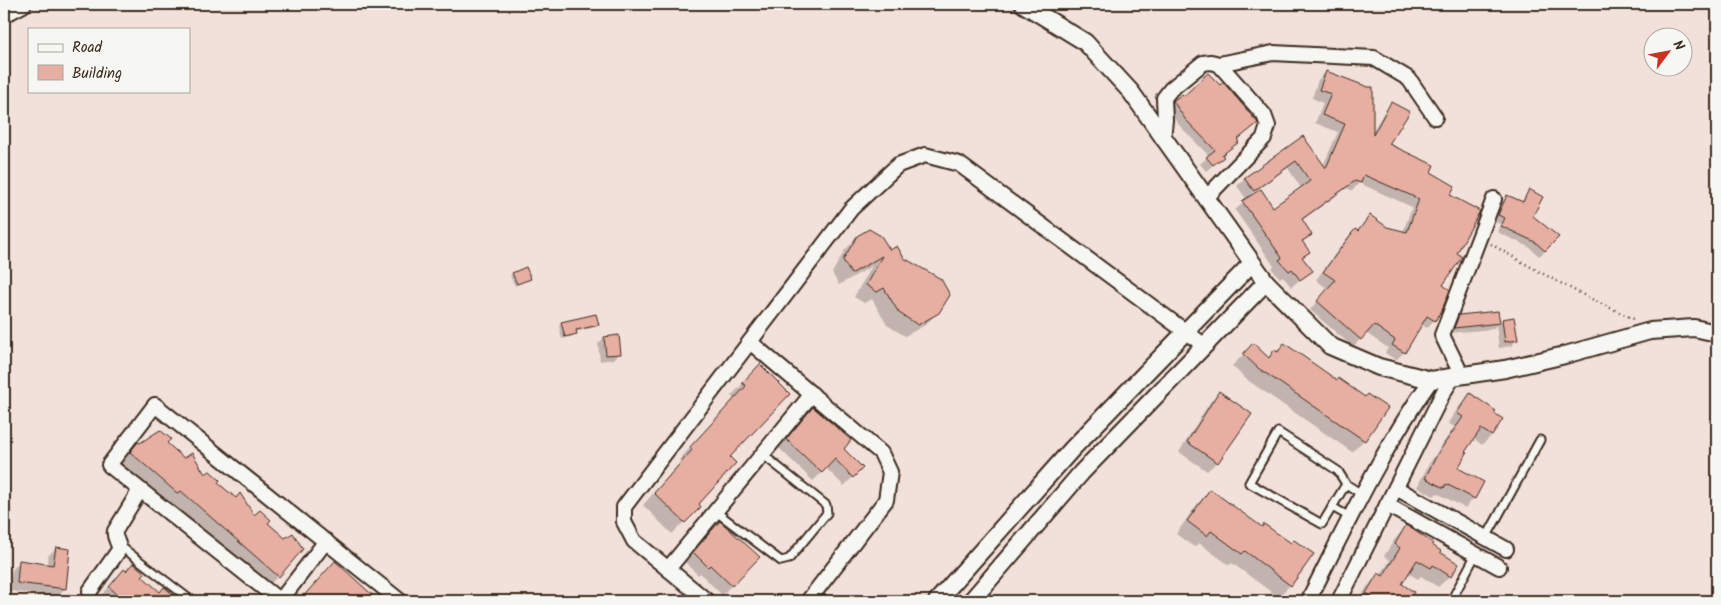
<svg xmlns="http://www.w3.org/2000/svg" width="1721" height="605" viewBox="0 0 1721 605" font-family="Kalam,sans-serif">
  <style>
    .shadow { fill: #0003; fill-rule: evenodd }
    .building { fill: #e7aea2; stroke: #3b2a1e }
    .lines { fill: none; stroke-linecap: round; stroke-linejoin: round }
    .service-casing { stroke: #3b2a1e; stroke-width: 11 }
    .minor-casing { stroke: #3b2a1e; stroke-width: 18 }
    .tertiary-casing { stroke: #3b2a1e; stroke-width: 20 }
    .path { stroke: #3b2a1e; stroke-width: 2.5; stroke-dasharray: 1 4; stroke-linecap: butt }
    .service { stroke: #f6f6f2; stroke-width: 7 }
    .minor { stroke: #f6f6f2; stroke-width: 14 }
    .tertiary { stroke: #f6f6f2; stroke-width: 16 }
  </style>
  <rect width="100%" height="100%" fill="#f2e0da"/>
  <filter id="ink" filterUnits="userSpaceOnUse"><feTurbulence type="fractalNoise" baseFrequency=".02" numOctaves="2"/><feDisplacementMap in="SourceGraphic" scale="10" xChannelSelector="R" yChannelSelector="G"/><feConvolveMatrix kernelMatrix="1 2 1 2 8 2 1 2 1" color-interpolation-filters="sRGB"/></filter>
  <g filter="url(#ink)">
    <g class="shadow">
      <path d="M1326,72L1372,132L1384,112L1392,104L1388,145L1429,173L1448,195L1455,253L1441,286L1434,320L1427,328L1420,324L1404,352L1396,360L1385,353L1388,348L1366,333L1353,347L1310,310L1328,289L1316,280L1347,238L1355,230L1357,232L1371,216L1386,228L1403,232L1412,207L1359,183L1352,191L1347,188L1301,221L1310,234L1302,243L1308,252L1302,258L1311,271L1291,287L1283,276L1280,278L1272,269L1274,266L1235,210L1247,200L1237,186L1245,178L1303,137L1323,166L1338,132L1315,123L1323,103L1312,98L1318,80ZM1288,168L1301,188L1272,209L1252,196L1251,194Z"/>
      <polygon points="1182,96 1236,140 1221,155 1222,157 1206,171 1200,164 1209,156 1179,125 1167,109"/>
      <polygon points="1529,191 1532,216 1545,251 1539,256 1529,247 1497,232 1500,224 1493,221 1502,202 1508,196 1521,202"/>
      <polygon points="858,237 889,252 938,312 925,325 905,336 887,325 872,299 864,303 854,297 872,266 839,285 832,273 845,250"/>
      <polygon points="513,274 529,278 515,286 510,276"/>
      <polygon points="1497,312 1499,324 1502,320 1513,319 1517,340 1511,346 1499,348 1496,325 1493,329 1449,333 1453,323 1460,316"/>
      <polygon points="562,323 598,325 595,327 575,332 573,336 562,339 559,326"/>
      <polygon points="618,336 620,353 614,359 600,361 598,344 604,338"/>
      <polygon points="1253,345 1268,358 1284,345 1337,381 1364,398 1386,408 1364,440 1352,452 1246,379 1232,366"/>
      <polygon points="760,366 728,457 697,504 699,507 672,534 643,505 681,462 679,460 734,399 731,396"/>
      <polygon points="1219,393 1250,414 1217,462 1207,471 1179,452 1210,402"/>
      <polygon points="1470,395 1502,420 1491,436 1482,445 1473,438 1463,452 1457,469 1482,483 1474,498 1465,508 1437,493 1434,496 1417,487 1429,464 1454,427 1448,423 1461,404"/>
      <polygon points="813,409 842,449 862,468 844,486 826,468 813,481 779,448"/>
      <polygon points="138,443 165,443 204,476 216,483 253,516 267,523 278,576 266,588 168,502 164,504 119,465"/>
      <polygon points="1211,491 1261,528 1291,544 1290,585 1278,597 1232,563 1229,565 1199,543 1194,547 1176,534 1198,503"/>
      <polygon points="1406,527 1430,545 1450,576 1438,587 1421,576 1418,579 1408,573 1400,585 1413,593 1407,601 1358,601 1367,587 1378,575 1380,576 1390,560 1384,556 1395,539"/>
      <polygon points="711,532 758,558 722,595 700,573 698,575 685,562"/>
      <polygon points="56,548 65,588 57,597 9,591 12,570 20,562 47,565 48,556"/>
      <polygon points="335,563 377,601 299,601"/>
      <polygon points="124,571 140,576 159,594 164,588 179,601 99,601 97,600"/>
    </g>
    <g class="building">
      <polygon points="1326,71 1368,87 1373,87 1373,135 1391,102 1410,112 1389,144 1434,165 1431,172 1455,186 1450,195 1480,211 1457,253 1462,257 1443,285 1450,290 1442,310 1435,321 1427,316 1405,353 1392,345 1395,340 1374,325 1361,340 1317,301 1335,280 1323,272 1355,229 1358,231 1370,215 1387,227 1407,232 1419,199 1364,175 1361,183 1355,181 1302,219 1312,235 1302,241 1310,252 1302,257 1313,271 1300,280 1292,269 1289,271 1279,260 1282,258 1242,201 1261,189 1273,207 1310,181 1296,161 1254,191 1244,178 1303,136 1326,168 1345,124 1322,115 1331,94 1319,90"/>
      <polygon points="1208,73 1220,85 1223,82 1258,123 1237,140 1239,142 1222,155 1224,157 1213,165 1206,157 1215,150 1185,119 1173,101 1182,94 1184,96"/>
      <polygon points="1529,189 1543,197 1533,216 1559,237 1545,251 1535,242 1501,226 1505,218 1498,215 1507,195 1523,202"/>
      <polygon points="869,229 881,236 890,250 897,246 904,258 941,279 950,295 939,313 918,325 899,313 884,288 877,292 866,285 882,256 851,274 843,260 857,236"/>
      <polygon points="526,267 531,279 517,284 512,273"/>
      <polygon points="1498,311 1500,323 1454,328 1459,315"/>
      <polygon points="596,314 599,325 576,330 577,334 565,337 561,322"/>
      <polygon points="1514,317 1518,340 1505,342 1502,319"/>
      <polygon points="619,335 621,354 606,355 604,337"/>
      <polygon points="1253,343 1269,358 1274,350 1278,352 1284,343 1337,380 1338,378 1365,397 1367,394 1388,408 1365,441 1258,368 1243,354"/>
      <polygon points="760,364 790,394 730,457 736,463 699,504 701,507 685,523 654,493 692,450 690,447 746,386 742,383"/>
      <polygon points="1219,391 1252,414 1218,463 1187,442"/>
      <polygon points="1470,393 1496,411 1494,413 1503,419 1492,436 1481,429 1465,452 1467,453 1458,468 1484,482 1475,499 1446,484 1444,488 1425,478 1438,453 1463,417 1457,413"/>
      <polygon points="813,407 851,440 844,449 863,468 853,478 835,459 822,473 786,439"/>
      <polygon points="160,430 171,439 167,443 184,458 192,453 205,474 210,471 220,480 218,483 236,498 240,493 254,515 260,510 271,520 268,523 285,538 293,533 303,549 279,577 181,491 177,493 130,452 138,442 140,443"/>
      <polygon points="1210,489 1262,527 1264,524 1291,543 1294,540 1314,554 1291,586 1245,551 1242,554 1211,531 1207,536 1187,521"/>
      <polygon points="720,521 760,557 732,586 710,565 708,567 693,552"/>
      <polygon points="1406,525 1433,543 1432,545 1441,551 1440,552 1459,564 1451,577 1433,565 1431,568 1417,560 1402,584 1414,592 1409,601 1378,601 1366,593 1378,573 1383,576 1400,548 1395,544"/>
      <polygon points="56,547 70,549 66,589 17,583 19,560 53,565"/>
      <polygon points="335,561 379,601 299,601"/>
      <polygon points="133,563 145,573 142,576 160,592 164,587 181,601 125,601 109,587 124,569 126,571"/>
    </g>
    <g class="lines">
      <defs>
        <g id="service">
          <polyline points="1346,484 1322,524 1249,483 1278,432 1338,471 1346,484 1363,495"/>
          <polyline points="1332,507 1350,517"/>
          <polyline points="715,511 781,561 789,559 827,513 826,505 762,454"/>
          <polyline points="1486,538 1540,440"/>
          <polyline points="119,545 192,601"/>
          <polyline points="1451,601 1476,554"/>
        </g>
        <g id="minor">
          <polyline points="1219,64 1273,53 1374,58 1409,79 1435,117"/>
          <polyline points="1163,139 1165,120 1164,98 1171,89 1203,63 1211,62 1219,64 1264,115 1268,126 1264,138 1206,198"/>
          <polyline points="750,342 881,453 890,472 886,500 808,601"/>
          <polyline points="1462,376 1442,335 1494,199"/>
          <polyline points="1396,488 1506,549"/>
          <polyline points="1387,505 1499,567"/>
          <polyline points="668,569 812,394"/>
          <path d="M90,591L119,550C120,543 113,538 115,531L140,490"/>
          <polyline points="280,601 109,465 155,405 400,601"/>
          <polyline points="280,601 326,541"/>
          <polyline points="707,601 634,541 624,522 624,507 851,209 898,165 925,155 959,164 1205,346"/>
          <path d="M1308,601C1346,526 1382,449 1431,380"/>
          <polyline points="1339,601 1443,393 1453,377"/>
        </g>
        <g id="tertiary">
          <polyline points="1023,4 1085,42 1131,92 1266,282 1330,346 1379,367 1431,380 1505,369 1565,355 1650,331 1694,328 1717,333"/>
          <polyline points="4,14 23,4"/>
          <polyline points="937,601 1072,449 1252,263"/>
          <polyline points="971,601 1082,472 1266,282"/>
        </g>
      </defs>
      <use href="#service" class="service-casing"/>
      <use href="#minor" class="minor-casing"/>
      <use href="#tertiary" class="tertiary-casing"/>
      <path class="path" d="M1491,244C1538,272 1585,297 1634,319"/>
      <use href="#service" class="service"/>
      <use href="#minor" class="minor"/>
      <use href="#tertiary" class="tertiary"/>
    </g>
  </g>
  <rect width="1721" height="605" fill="none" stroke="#f6f6f2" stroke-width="20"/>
  <rect x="10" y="10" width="1701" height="585" fill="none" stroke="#3b2a1e" stroke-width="2" filter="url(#ink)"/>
  <rect x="28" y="28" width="162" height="65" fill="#f6f6f2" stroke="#aba49d"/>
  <rect x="38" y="44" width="25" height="8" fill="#f6f6f2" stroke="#aba49d"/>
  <text x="72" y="52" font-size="15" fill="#3b2a1e">Road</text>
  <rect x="38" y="65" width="25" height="15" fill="#e7aea2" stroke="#aba49d"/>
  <text x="72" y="78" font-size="15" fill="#3b2a1e">Building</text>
  <g transform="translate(1668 52) rotate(58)"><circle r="24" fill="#f6f6f2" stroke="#aba49d"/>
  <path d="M0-4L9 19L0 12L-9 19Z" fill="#c8321e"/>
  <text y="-8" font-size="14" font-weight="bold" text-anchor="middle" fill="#3b2a1e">N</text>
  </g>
</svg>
